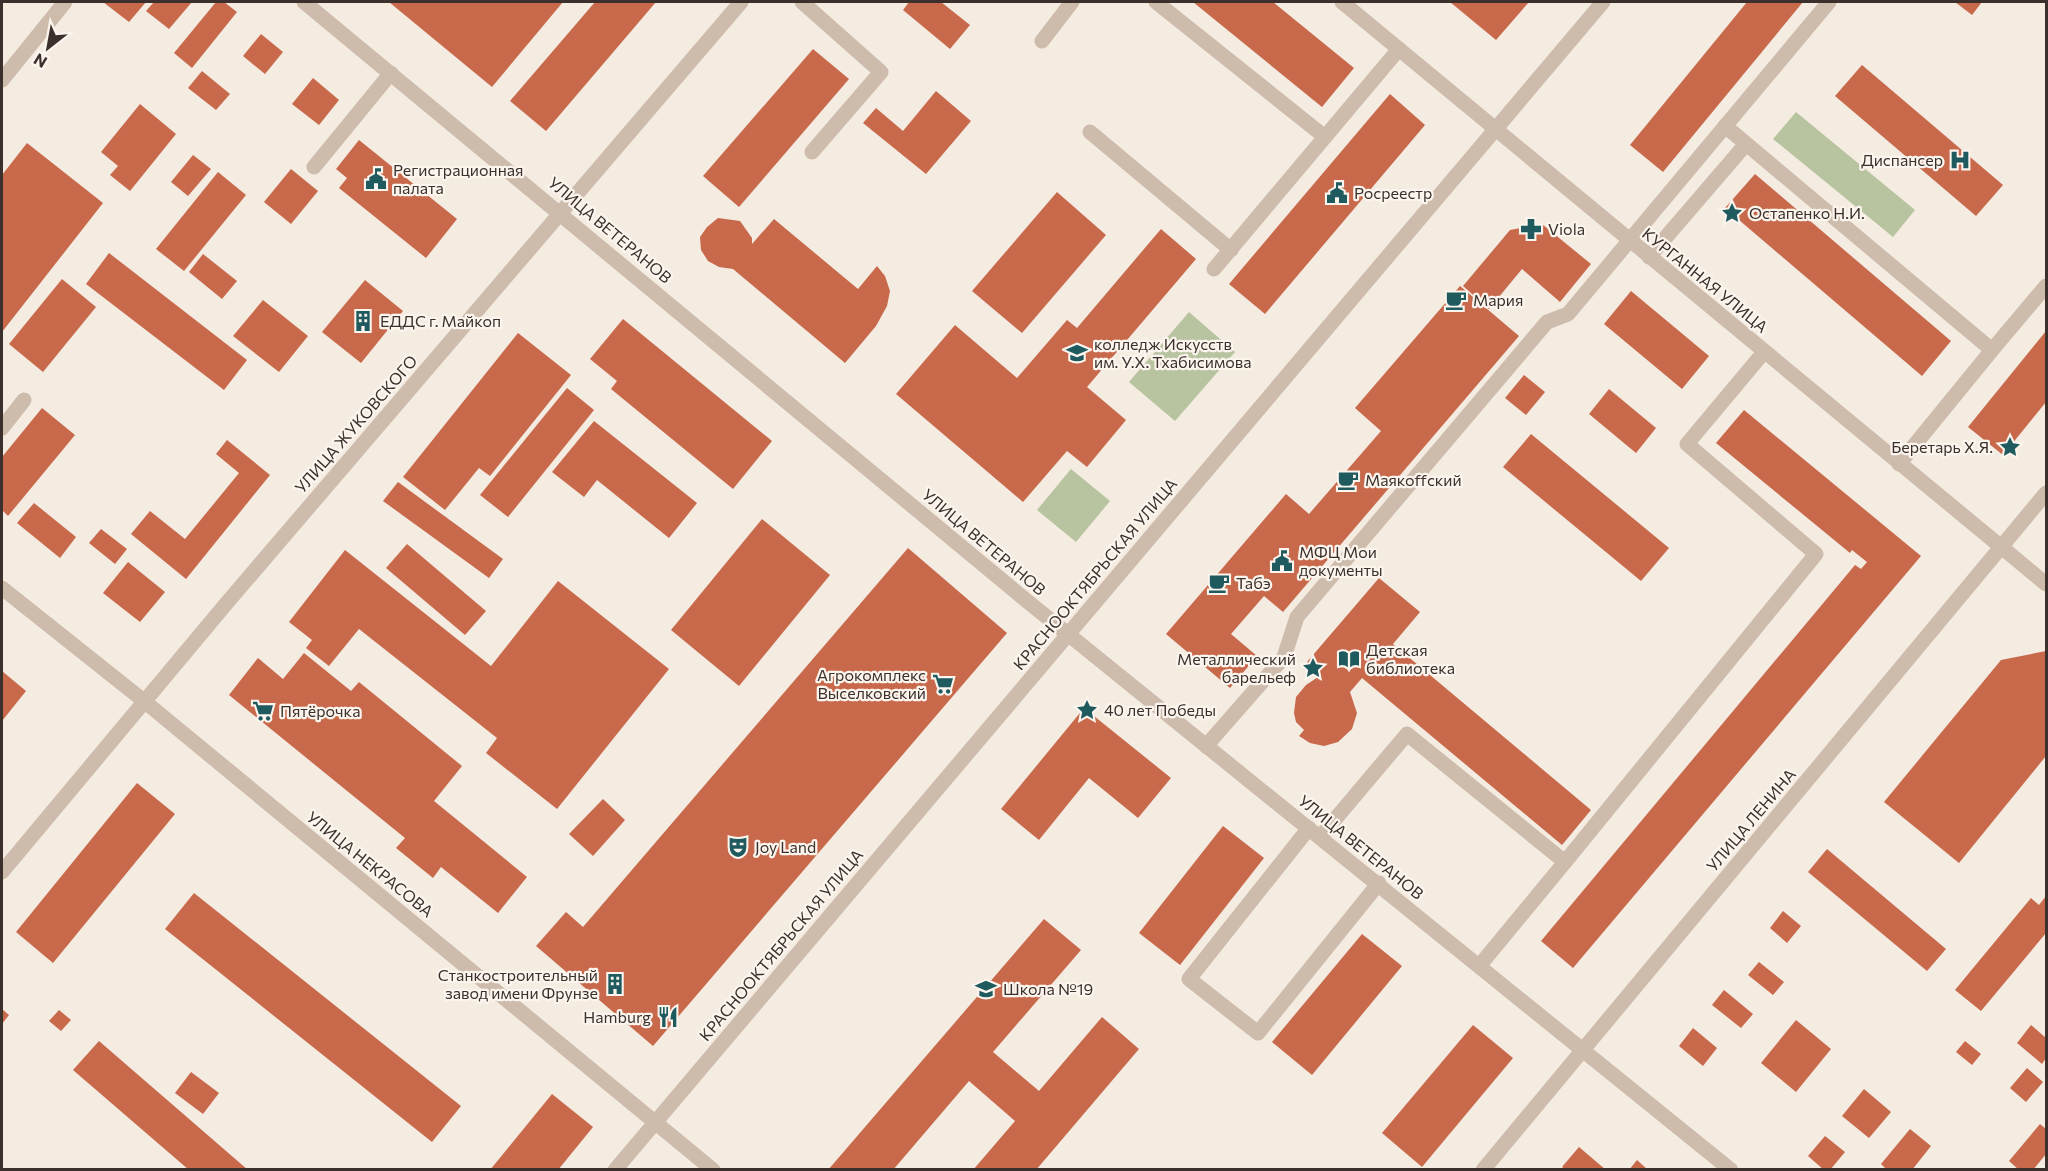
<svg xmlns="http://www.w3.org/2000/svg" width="2048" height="1171" viewBox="0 0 2048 1171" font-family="Commissioner,sans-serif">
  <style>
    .green { fill: #b8c4a0 }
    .building { fill: #c8694b }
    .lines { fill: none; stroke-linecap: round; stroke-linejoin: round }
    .minor { stroke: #cdbbac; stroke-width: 15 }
    .labels { text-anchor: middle; stroke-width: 4.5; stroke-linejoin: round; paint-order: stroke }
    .poi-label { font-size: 16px; fill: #3b302b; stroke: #fbf5ee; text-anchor: start }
    .street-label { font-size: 16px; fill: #3b302b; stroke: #fbf5ee }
  </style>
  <rect width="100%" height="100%" fill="#f4ebe1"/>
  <g class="green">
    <polygon points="1796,112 1915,210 1893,237 1773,139"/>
    <polygon points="1189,312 1235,352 1175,421 1129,382"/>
    <polygon points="1071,469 1110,501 1076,542 1037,510"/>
  </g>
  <g class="building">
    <polygon points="103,2 146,2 129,22"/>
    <polygon points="154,2 192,2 169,29 146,11"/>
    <polygon points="216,2 224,2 237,12 192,68 174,53"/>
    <polygon points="389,2 563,2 492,87"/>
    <polygon points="595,2 656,2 546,131 510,101"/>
    <polygon points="909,2 941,2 970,25 950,49 903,10"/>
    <polygon points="1193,2 1273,2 1354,68 1322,107"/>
    <polygon points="1450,2 1529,2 1496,40"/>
    <polygon points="1747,2 1803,2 1663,172 1630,145"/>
    <polygon points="1955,2 1982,2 1972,15"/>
    <polygon points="261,34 283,52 265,74 243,56"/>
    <polygon points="813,49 849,79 739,207 703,176"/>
    <polygon points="1862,65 2003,185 1976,216 1835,96"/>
    <polygon points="202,71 230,94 216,110 188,88"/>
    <polygon points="313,78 339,100 319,125 292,104"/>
    <polygon points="936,91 971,121 926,174 863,123 876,108 903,131"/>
    <polygon points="1390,94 1425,125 1265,314 1229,284"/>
    <polygon points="140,104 176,134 130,191 110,175 118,166 101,152"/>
    <polygon points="359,140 457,219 426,258 339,188 347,178 336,169"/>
    <polygon points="27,143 103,203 2,332 2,175"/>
    <polygon points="193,155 211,169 188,196 171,182"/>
    <polygon points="291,169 318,191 291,224 264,202"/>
    <polygon points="218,172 246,195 184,271 156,249"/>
    <polygon points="1755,174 1951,341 1922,376 1725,208"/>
    <polygon points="1057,192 1106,235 1022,333 972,291"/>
    <polygon points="718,218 740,221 752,238 752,244 774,219 858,289 877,266 885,276 890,291 887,306 876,326 845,363 733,269 719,267 708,261 701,250 700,237 707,227"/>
    <polygon points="1542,224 1591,264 1560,302 1522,269 1489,309 1463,286 1510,230"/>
    <polygon points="1161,229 1196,259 1087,387 1126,420 1087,467 1067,451 1023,502 896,394 955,325 1017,378 1067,320 1077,328"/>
    <polygon points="109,253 247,360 224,390 86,284"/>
    <polygon points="203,254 237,281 222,299 189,272"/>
    <polygon points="62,279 96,307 43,372 9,344"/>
    <polygon points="365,280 403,311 361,363 322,332"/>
    <polygon points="1460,286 1519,336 1283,612 1264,596 1231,634 1257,656 1230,688 1166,634 1286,494 1309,514 1381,431 1355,408"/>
    <polygon points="1631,291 1709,356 1682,389 1604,324"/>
    <polygon points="263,300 308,336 279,372 233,336"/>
    <polygon points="623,319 772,441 733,489 611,389 617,381 590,359"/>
    <polygon points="2046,331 2046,402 2003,455 1968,427"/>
    <polygon points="518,333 571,375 490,476 479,468 445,510 403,477"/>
    <polygon points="1524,375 1545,392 1526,415 1505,398"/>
    <polygon points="567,388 594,410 508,517 480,495"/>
    <polygon points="1609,389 1656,428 1636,453 1589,414"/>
    <polygon points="42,408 75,435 8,516 2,510 2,457"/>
    <polygon points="1744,410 1921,556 1573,968 1541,941 1855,565 1861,569 1867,562 1852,550 1850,553 1716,443"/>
    <polygon points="594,421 697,503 669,538 597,480 584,497 552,472"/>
    <polygon points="1531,434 1669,548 1641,581 1503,467"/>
    <polygon points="227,440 270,475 186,579 131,534 150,511 185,539 239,473 216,454"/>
    <polygon points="398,482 503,559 489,578 383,501"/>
    <polygon points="34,503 76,537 60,558 17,523"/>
    <polygon points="762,519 830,575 739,686 671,630"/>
    <polygon points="101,529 127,549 115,564 89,543"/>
    <polygon points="407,544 486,611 465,635 386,568"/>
    <polygon points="908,548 1007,633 653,1046 536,946 566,912 583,927"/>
    <polygon points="345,550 491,666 558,581 669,669 557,809 486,753 497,738 359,629 329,666 306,648 312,640 289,622"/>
    <polygon points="128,562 165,592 140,622 103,593"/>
    <polygon points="1379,578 1420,612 1393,644 1591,810 1562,845 1362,678 1350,692 1357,713 1352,729 1338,742 1324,746 1310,743 1299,736 1304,730 1296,722 1294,713 1296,697 1306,685 1321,675 1307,662"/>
    <polygon points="2046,651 2046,756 1959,863 1884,802 2001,660"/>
    <polygon points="304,653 351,691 359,682 462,766 434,801 527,877 498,913 441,867 433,878 396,848 405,838 229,695 258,658 283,679"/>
    <polygon points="2,671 26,691 2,721"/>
    <polygon points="1084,708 1171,778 1138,818 1089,778 1039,840 1001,809"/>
    <polygon points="137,783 175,814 53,963 16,932"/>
    <polygon points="603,799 625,820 593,856 569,834"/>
    <polygon points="1223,826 1264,858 1180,965 1139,933"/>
    <polygon points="1827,849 1946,949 1927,971 1808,872"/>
    <polygon points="194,893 461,1106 432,1142 165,929"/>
    <polygon points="2046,896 2046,933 1981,1011 1955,990 2031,898 2039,905"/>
    <polygon points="1783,911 1801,926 1787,943 1770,928"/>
    <polygon points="1044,919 1081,950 993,1052 1039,1091 1102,1017 1139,1049 1036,1170 973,1170 1015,1121 969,1081 893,1170 828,1170"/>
    <polygon points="1362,934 1402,966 1312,1075 1272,1042"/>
    <polygon points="1759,962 1784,982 1773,995 1748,975"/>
    <polygon points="1724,990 1753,1014 1741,1028 1712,1005"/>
    <polygon points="2,1009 9,1015 2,1024"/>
    <polygon points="59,1010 71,1020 61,1031 49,1021"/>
    <polygon points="1796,1020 1831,1049 1796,1092 1761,1063"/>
    <polygon points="1473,1025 1513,1058 1422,1167 1382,1133"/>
    <polygon points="2031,1025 2046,1038 2046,1058 2042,1064 2017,1043"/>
    <polygon points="1693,1028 1717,1048 1703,1066 1679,1046"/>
    <polygon points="99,1041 248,1170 189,1170 73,1070"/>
    <polygon points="1965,1041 1981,1054 1972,1065 1956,1052"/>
    <polygon points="2027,1068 2043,1082 2026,1102 2010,1088"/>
    <polygon points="191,1072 219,1093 203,1114 175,1093"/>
    <polygon points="1864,1089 1891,1112 1869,1138 1842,1116"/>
    <polygon points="552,1094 593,1127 558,1170 490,1170"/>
    <polygon points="2040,1124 2046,1129 2046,1154 2033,1170 2019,1170 2009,1161"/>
    <polygon points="1910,1129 1931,1146 1912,1170 1887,1170 1881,1164"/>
    <polygon points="1825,1136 1845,1152 1830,1170 1824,1170 1808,1156"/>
    <polygon points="1579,1147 1606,1170 1566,1170 1562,1167"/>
    <polygon points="1637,1160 1648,1170 1629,1170"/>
  </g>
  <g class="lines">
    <g class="minor">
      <polyline points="304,2 1027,601 1731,1170"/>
      <polyline points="802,2 881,72 812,152"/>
      <polyline points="1156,2 1325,137"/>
      <polyline points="1342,2 2046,584"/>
      <polyline points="1042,41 1072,2"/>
      <polyline points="2,80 65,2"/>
      <polyline points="1725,126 1992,350 2046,286"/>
      <polyline points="1090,132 1231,250"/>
      <polyline points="314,167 391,73"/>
      <polyline points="1649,257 1746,144"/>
      <polyline points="1214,269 1399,49"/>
      <polyline points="2,428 24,400"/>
      <polyline points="1899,464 1992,350"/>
      <polyline points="2,588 144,701 713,1170"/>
      <polyline points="1206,746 1284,657 1297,617 1547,322 1568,314 1829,2"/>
      <polyline points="1309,828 1189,979 1258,1033 1379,883"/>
      <polyline points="1320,837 1407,734 1565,862 1480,965"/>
      <polyline points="1565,862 1816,554 1687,444 1764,352"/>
      <polyline points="2,872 225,605 741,2"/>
      <polyline points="615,1170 1603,2"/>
      <polyline points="1483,1170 2046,493"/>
    </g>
  </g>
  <defs>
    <symbol id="hospital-bare" viewBox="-9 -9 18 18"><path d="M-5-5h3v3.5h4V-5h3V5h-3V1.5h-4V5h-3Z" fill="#1f5a5e" stroke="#fbf5ee" stroke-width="2.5" paint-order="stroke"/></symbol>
    <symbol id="civic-bare" viewBox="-9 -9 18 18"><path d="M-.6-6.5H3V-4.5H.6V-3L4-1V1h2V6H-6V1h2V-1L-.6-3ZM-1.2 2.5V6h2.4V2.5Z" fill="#1f5a5e" stroke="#fbf5ee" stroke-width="2.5" paint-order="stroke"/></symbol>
    <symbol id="sight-bare" viewBox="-9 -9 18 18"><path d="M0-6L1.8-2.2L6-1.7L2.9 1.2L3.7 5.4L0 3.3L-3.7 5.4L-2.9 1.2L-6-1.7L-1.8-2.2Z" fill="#1f5a5e" stroke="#fbf5ee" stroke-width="2.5" paint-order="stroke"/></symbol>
    <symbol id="pharmacy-bare" viewBox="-9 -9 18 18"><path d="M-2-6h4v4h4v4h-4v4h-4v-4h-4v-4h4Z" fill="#1f5a5e" stroke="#fbf5ee" stroke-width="2.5" paint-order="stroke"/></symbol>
    <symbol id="cafe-bare" viewBox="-9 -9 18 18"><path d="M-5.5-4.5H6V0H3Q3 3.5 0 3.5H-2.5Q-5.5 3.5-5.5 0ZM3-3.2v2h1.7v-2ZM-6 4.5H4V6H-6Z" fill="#1f5a5e" stroke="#fbf5ee" stroke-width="2.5" paint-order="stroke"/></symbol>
    <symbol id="building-bare" viewBox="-9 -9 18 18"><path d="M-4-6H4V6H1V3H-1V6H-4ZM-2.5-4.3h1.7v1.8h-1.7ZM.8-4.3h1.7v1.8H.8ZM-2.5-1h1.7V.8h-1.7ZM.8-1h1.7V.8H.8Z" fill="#1f5a5e" stroke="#fbf5ee" stroke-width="2.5" paint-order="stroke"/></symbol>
    <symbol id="school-bare" viewBox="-9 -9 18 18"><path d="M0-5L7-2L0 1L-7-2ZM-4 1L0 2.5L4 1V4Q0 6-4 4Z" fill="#1f5a5e" stroke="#fbf5ee" stroke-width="2.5" paint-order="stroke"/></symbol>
    <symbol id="library-bare" viewBox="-9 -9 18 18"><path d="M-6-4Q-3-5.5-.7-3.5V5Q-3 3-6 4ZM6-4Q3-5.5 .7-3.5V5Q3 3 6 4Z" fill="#1f5a5e" stroke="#fbf5ee" stroke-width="2.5" paint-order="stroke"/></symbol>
    <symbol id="supermarket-bare" viewBox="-9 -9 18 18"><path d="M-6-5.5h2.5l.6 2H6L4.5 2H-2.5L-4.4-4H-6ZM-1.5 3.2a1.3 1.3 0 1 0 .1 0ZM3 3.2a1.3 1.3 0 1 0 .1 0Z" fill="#1f5a5e" stroke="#fbf5ee" stroke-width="2.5" paint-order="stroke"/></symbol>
    <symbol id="theatre-bare" viewBox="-9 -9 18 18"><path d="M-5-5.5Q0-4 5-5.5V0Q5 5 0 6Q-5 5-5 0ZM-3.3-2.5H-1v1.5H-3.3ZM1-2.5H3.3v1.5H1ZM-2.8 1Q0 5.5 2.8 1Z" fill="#1f5a5e" stroke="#fbf5ee" stroke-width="2.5" paint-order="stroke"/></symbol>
    <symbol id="restaurant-bare" viewBox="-9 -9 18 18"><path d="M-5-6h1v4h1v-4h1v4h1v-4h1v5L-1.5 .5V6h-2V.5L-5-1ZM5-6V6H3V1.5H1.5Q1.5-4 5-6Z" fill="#1f5a5e" stroke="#fbf5ee" stroke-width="2.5" paint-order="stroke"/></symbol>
  </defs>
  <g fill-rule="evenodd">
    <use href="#hospital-bare" x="1945" y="145" width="30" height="30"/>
    <use href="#civic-bare" x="361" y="164" width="30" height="30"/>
    <use href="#civic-bare" x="1322" y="178" width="30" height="30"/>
    <use href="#sight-bare" x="1717" y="198" width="30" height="30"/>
    <use href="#pharmacy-bare" x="1516" y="214" width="30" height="30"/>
    <use href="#cafe-bare" x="1441" y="285" width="30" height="30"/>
    <use href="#building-bare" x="348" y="306" width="30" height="30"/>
    <use href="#school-bare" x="1062" y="338" width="30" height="30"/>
    <use href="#sight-bare" x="1995" y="432" width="30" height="30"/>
    <use href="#cafe-bare" x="1333" y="465" width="30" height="30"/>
    <use href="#civic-bare" x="1267" y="546" width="30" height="30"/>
    <use href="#cafe-bare" x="1204" y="568" width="30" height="30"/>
    <use href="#library-bare" x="1334" y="644" width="30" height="30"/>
    <use href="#sight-bare" x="1298" y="653" width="30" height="30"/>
    <use href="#supermarket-bare" x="928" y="669" width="30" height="30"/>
    <use href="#sight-bare" x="1072" y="695" width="30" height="30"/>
    <use href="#supermarket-bare" x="248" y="696" width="30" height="30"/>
    <use href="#theatre-bare" x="723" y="832" width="30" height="30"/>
    <use href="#building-bare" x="600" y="969" width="30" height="30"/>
    <use href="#school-bare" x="971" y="974" width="30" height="30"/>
    <use href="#restaurant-bare" x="653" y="1002" width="30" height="30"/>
  </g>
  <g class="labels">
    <g class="poi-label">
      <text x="1943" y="166" text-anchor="end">Диспансер</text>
      <text x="393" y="176">Регистрационная<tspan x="393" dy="18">палата</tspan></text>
      <text x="1354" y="199">Росреестр</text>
      <text x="1749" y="219">Остапенко Н.И.</text>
      <text x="1548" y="235">Viola</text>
      <text x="1473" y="306">Мария</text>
      <text x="380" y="327">ЕДДС г. Майкоп</text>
      <text x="1094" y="350">колледж Искусств<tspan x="1094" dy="18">им. У.Х. Тхабисимова</tspan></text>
      <text x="1993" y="453" text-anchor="end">Беретарь Х.Я.</text>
      <text x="1365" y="486">Маякоffский</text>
      <text x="1299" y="558">МФЦ Мои<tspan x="1299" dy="18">документы</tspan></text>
      <text x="1236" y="589">Табэ</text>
      <text x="1366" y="656">Детская<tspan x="1366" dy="18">библиотека</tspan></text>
      <text x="1296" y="665" text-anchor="end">Металлический<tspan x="1296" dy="18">барельеф</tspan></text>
      <text x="926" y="681" text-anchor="end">Агрокомплекс<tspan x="926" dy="18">Выселковский</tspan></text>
      <text x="1104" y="716">40 лет Победы</text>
      <text x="280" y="717">Пятёрочка</text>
      <text x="755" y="853">Joy Land</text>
      <text x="598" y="981" text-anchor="end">Станкостроительный<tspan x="598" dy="18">завод имени Фрунзе</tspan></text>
      <text x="1003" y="995">Школа №19</text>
      <text x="651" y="1023" text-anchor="end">Hamburg</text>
    </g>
    <g class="street-label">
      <text transform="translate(610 230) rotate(40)" y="6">УЛИЦА ВЕТЕРАНОВ</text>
      <text transform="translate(1705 280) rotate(39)" y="6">КУРГАННАЯ УЛИЦА</text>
      <text transform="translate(356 424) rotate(-49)" y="6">УЛИЦА ЖУКОВСКОГО</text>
      <text transform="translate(984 542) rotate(40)" y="6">УЛИЦА ВЕТЕРАНОВ</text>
      <text transform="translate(1095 574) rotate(-50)" y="6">КРАСНООКТЯБРЬСКАЯ УЛИЦА</text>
      <text transform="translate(1751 820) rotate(-50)" y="6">УЛИЦА ЛЕНИНА</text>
      <text transform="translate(1361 847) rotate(39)" y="6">УЛИЦА ВЕТЕРАНОВ</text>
      <text transform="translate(370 864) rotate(39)" y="6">УЛИЦА НЕКРАСОВА</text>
      <text transform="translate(781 945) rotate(-50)" y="6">КРАСНООКТЯБРЬСКАЯ УЛИЦА</text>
    </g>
  </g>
  <rect width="2048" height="1171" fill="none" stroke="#3b302b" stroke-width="6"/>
  <g transform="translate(48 48) rotate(211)" stroke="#fbf5ee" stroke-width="4.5" paint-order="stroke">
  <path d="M0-4.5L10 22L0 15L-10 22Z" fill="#3b302b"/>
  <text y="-9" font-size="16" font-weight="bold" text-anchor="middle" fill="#3b302b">N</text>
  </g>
</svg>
